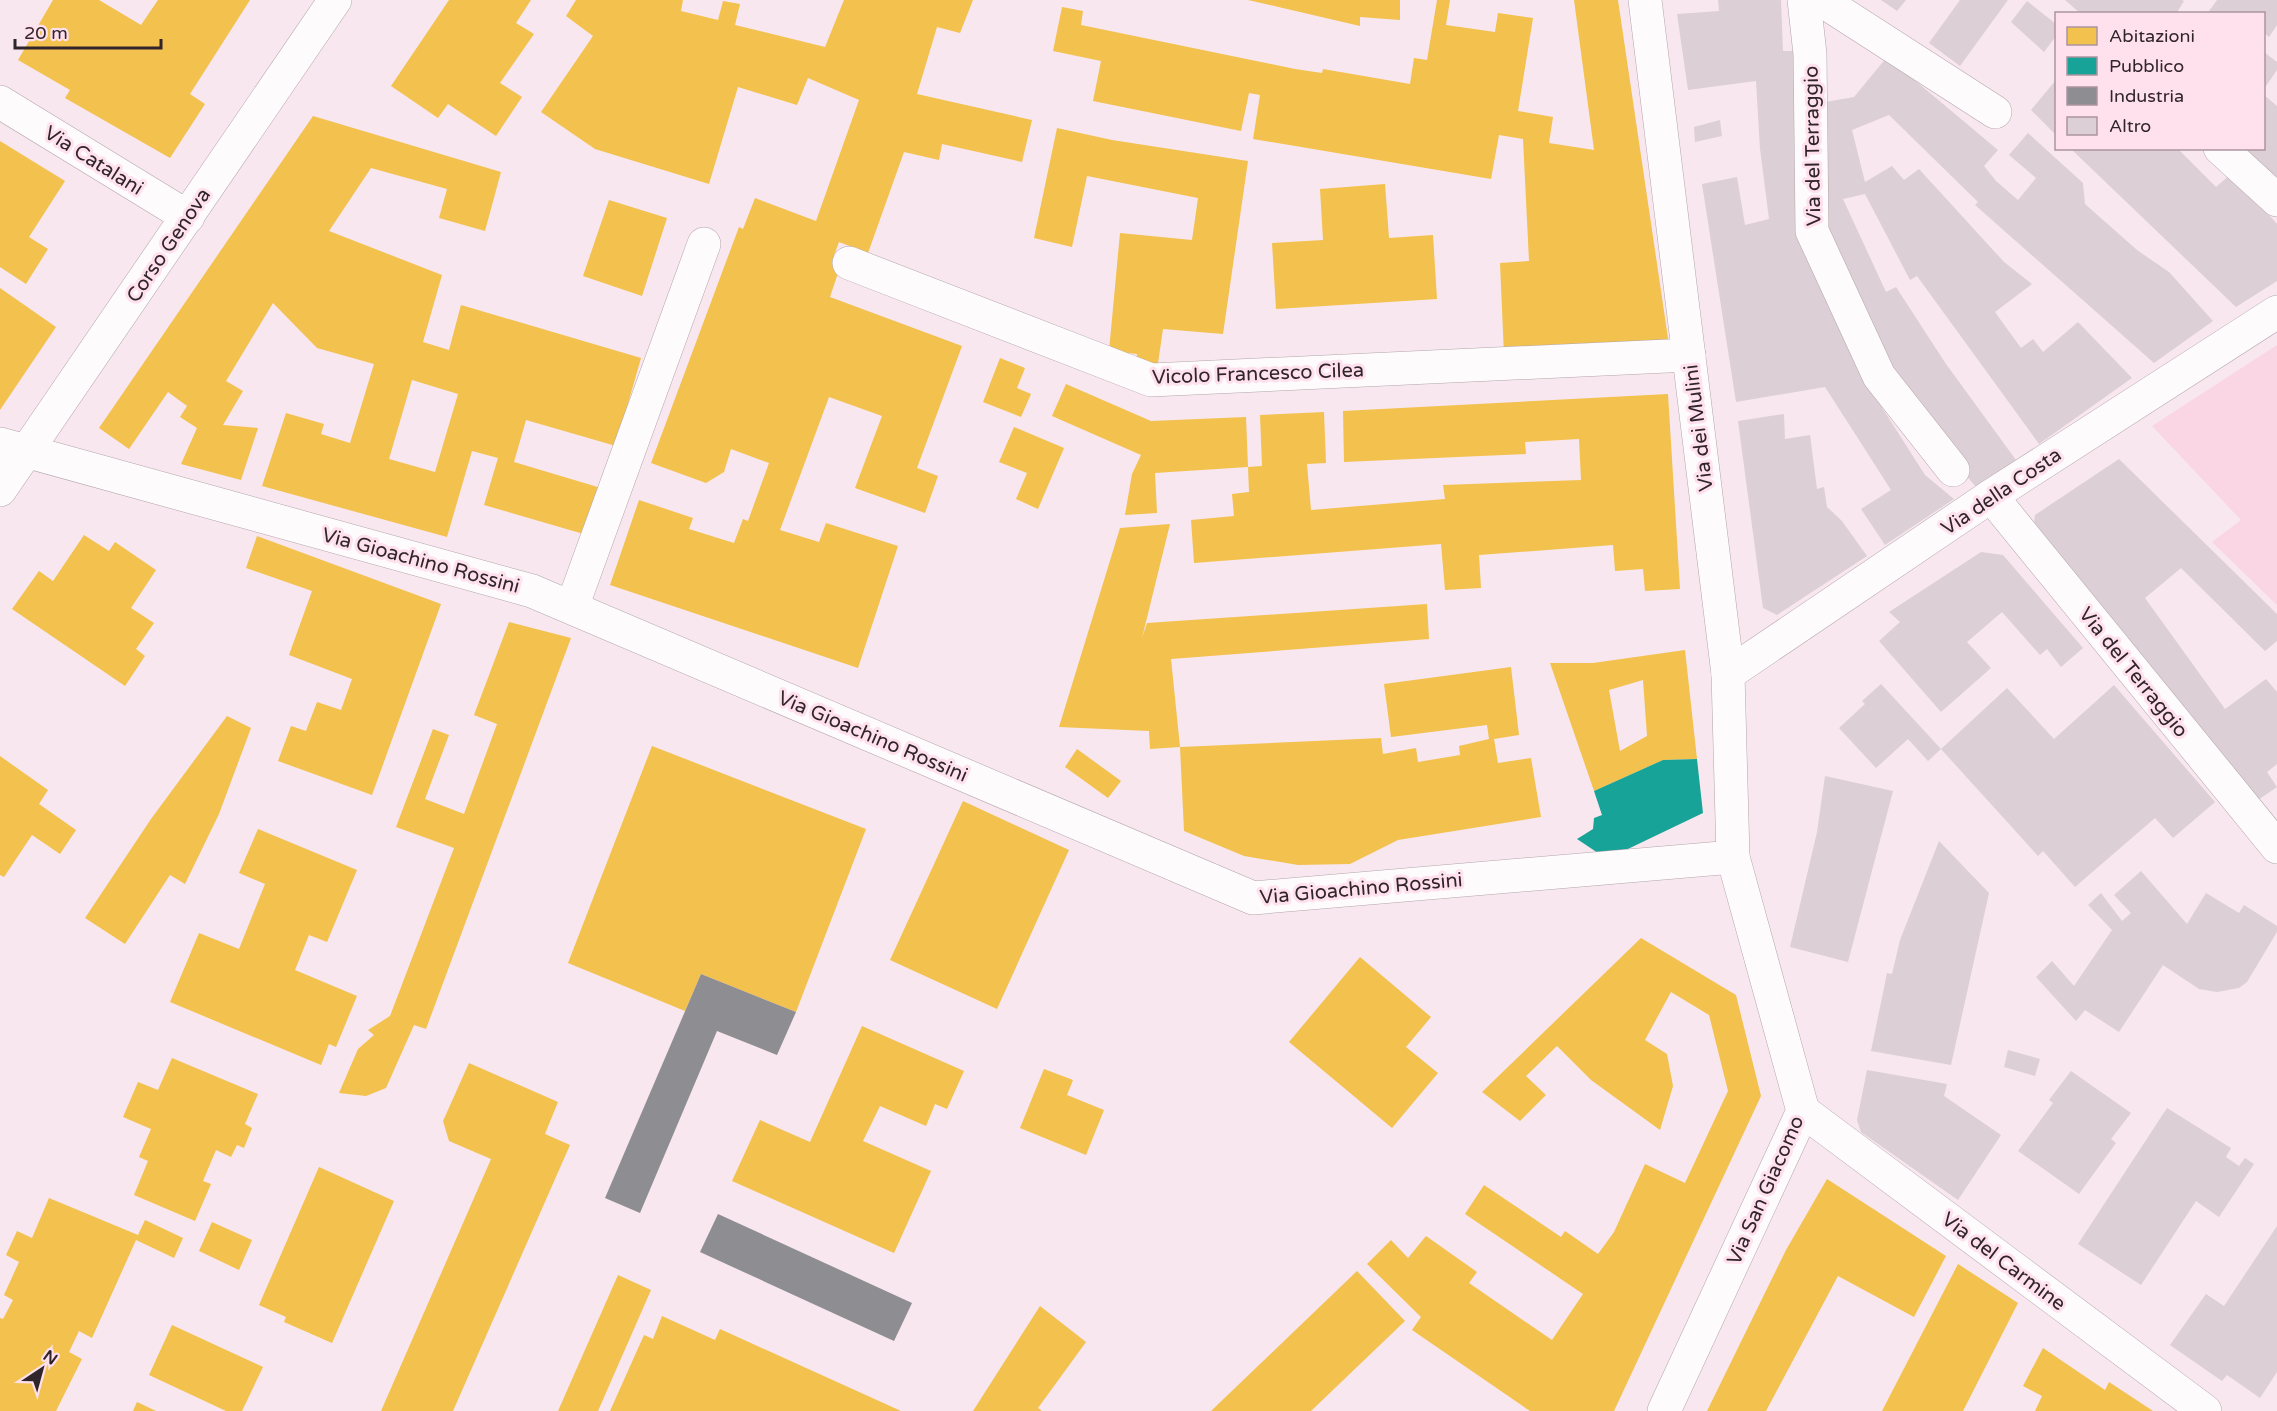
<svg xmlns="http://www.w3.org/2000/svg" width="2277" height="1411" viewBox="0 0 2277 1411" font-family="'Varela Round',sans-serif">
  <style>
    .green { fill: #fad6e5 }
    .homes { fill: #f2c14e; fill-rule: evenodd }
    .public { fill: #17a398 }
    .industry { fill: #8d8d92 }
    .building { fill: #dccfd5 }
    .lines { fill: none; stroke-linecap: round; stroke-linejoin: round }
    .minor-casing { stroke: #b3a6ab; stroke-width: 34 }
    .major-casing { stroke: #b3a6ab; stroke-width: 34 }
    .minor { stroke: #fefbfc; stroke-width: 33 }
    .major { stroke: #fefbfc; stroke-width: 33 }
    .labels { text-anchor: middle; stroke-width: 6; stroke-linejoin: round; paint-order: stroke }
    .street-label { font-size: 20px; fill: #30252a; stroke: #ffe0ed }
  </style>
  <rect width="100%" height="100%" fill="#f8e7ee"/>
  <polygon class="green" points="2277,345 2277,605 2212,542 2241,520 2152,426"/>
  <g class="homes">
    <polygon points="53,0 99,0 141,25 158,0 250,0 190,94 205,104 170,158 65,98 70,90 18,60"/>
    <polygon points="449,0 531,0 516,23 534,34 500,83 522,97 496,136 448,104 438,118 391,86"/>
    <polygon points="576,0 683,0 681,11 718,20 723,1 740,4 735,25 825,47 844,0 973,0 960,33 937,27 917,94 1032,120 1022,162 942,144 939,160 904,152 868,253 839,242 832,261 841,264 830,297 962,346 917,468 938,476 925,513 855,488 882,416 829,397 780,530 819,542 826,523 898,546 858,668 610,585 639,500 693,518 689,529 734,543 743,519 748,521 769,463 731,449 724,472 706,483 651,463 739,227 743,229 755,198 816,221 859,100 808,78 797,105 738,87 709,184 595,149 541,112 593,36 566,16"/>
    <polygon points="1248,0 1400,0 1400,20 1360,17 1360,26"/>
    <polygon points="1437,0 1450,0 1446,25 1495,32 1498,13 1533,18 1518,111 1553,117 1549,143 1594,150 1574,0 1618,0 1669,345 1504,355 1500,263 1529,261 1523,139 1499,135 1491,179 1253,139 1260,95 1249,93 1241,131 1093,101 1101,61 1053,51 1062,7 1083,11 1081,25 1295,69 1322,73 1323,69 1410,84 1414,58 1427,60"/>
    <path d="M313,116L501,172L485,231L439,218L447,189L371,168L329,231L442,275L423,342L449,350L461,305L641,358L616,446L526,420L514,462L601,488L587,535L484,505L498,458L472,451L447,537L262,486L286,413L324,424L321,434L350,443L374,364L317,348L273,303L226,381L243,391L223,425L258,428L241,480L181,464L197,428L180,417L187,406L168,392L129,449L99,428ZM412,380L458,394L435,472L389,459Z"/>
    <polygon points="1057,128 1112,140 1248,161 1223,334 1163,329 1157,370 1136,363 1137,354 1109,351 1120,233 1192,240 1198,198 1087,176 1072,247 1034,238"/>
    <polygon points="0,141 65,181 29,237 48,249 26,284 0,267"/>
    <polygon points="1385,184 1389,238 1433,235 1437,299 1276,309 1272,243 1323,240 1320,189"/>
    <polygon points="609,200 667,218 642,296 583,276"/>
    <polygon points="0,288 56,327 0,410"/>
    <polygon points="1000,358 1025,368 1017,388 1031,394 1021,417 983,402"/>
    <polygon points="1066,384 1151,421 1246,417 1248,467 1155,473 1157,513 1125,515 1132,474 1141,455 1052,416"/>
    <polygon points="1668,394 1680,589 1645,591 1643,569 1615,571 1613,545 1479,555 1481,588 1445,590 1441,544 1194,563 1191,520 1234,516 1232,494 1249,492 1248,467 1262,466 1260,415 1324,412 1326,463 1307,464 1311,510 1445,499 1443,485 1581,480 1579,439 1525,442 1526,454 1344,462 1343,411"/>
    <polygon points="1014,427 1064,448 1038,509 1016,499 1027,473 999,462"/>
    <polygon points="1170,524 1142,638 1147,623 1427,604 1429,639 1171,659 1180,747 1150,749 1149,731 1059,727 1120,528"/>
    <polygon points="84,535 109,551 115,542 156,570 131,608 154,623 136,649 145,656 125,686 12,609 39,571 53,581"/>
    <polygon points="257,536 441,604 372,795 278,761 291,726 306,731 317,702 341,710 352,679 289,655 312,591 246,568"/>
    <polygon points="509,622 571,638 426,1029 414,1025 386,1088 366,1096 339,1093 358,1049 374,1035 368,1030 390,1016 454,848 396,827 433,729 449,735 425,799 464,814 497,724 474,715"/>
    <path d="M1685,650L1697,759L1663,760L1594,791L1550,663H1593ZM1643,680L1647,736L1620,751L1609,690Z"/>
    <polygon points="1511,667 1519,735 1494,739 1498,763 1531,758 1541,817 1398,840 1350,864 1298,865 1244,856 1184,831 1180,747 1381,738 1383,754 1416,748 1418,762 1460,755 1459,746 1489,739 1487,725 1391,737 1384,684"/>
    <polygon points="227,716 251,728 219,814 185,884 170,875 125,944 85,918 151,819"/>
    <polygon points="652,746 866,829 796,1012 701,974 685,1011 568,963"/>
    <polygon points="1077,749 1121,781 1108,798 1065,767"/>
    <polygon points="0,756 48,790 39,804 76,830 60,854 32,835 4,877 0,875"/>
    <polygon points="963,801 1069,850 997,1009 890,960"/>
    <polygon points="258,829 357,870 327,942 309,935 295,970 357,996 336,1047 329,1044 321,1065 170,1002 199,933 239,949 265,884 239,873"/>
    <polygon points="1641,938 1736,995 1761,1096 1614,1411 1530,1411 1412,1330 1421,1317 1367,1264 1391,1240 1408,1258 1426,1236 1477,1272 1469,1283 1552,1340 1583,1294 1465,1214 1484,1185 1561,1237 1565,1231 1598,1254 1614,1232 1645,1164 1685,1183 1728,1091 1709,1015 1671,992 1645,1040 1667,1054 1673,1086 1660,1130 1591,1080 1557,1046 1526,1076 1546,1095 1520,1121 1482,1092"/>
    <polygon points="1360,957 1431,1017 1406,1047 1438,1073 1392,1128 1289,1042"/>
    <polygon points="862,1026 964,1071 947,1109 935,1104 926,1126 880,1106 863,1141 931,1171 894,1253 732,1181 760,1120 810,1142"/>
    <polygon points="172,1058 258,1094 245,1124 252,1128 244,1148 237,1145 231,1157 216,1150 203,1181 211,1184 195,1221 134,1195 148,1161 139,1157 151,1129 123,1117 138,1082 158,1090"/>
    <polygon points="469,1063 558,1102 545,1134 570,1145 453,1411 381,1411 491,1159 449,1141 443,1121"/>
    <polygon points="1044,1069 1073,1080 1067,1095 1104,1110 1086,1155 1020,1128"/>
    <polygon points="319,1167 394,1201 332,1343 284,1322 286,1317 259,1305"/>
    <polygon points="1827,1179 1946,1256 1914,1317 1838,1276 1766,1411 1707,1411 1786,1250"/>
    <polygon points="49,1198 138,1235 145,1220 183,1238 174,1258 136,1240 92,1338 79,1331 69,1352 82,1359 56,1411 0,1411 0,1318 3,1319 13,1300 4,1295 19,1262 6,1255 17,1231 32,1238"/>
    <polygon points="212,1222 252,1240 239,1270 199,1251"/>
    <polygon points="1958,1264 2018,1303 1963,1411 1882,1411"/>
    <polygon points="1357,1271 1405,1321 1311,1411 1211,1411"/>
    <polygon points="618,1275 651,1290 598,1411 558,1411"/>
    <polygon points="1040,1306 1086,1342 1038,1408 1042,1411 973,1411"/>
    <polygon points="662,1316 715,1340 720,1329 901,1411 610,1411 644,1335 653,1339"/>
    <polygon points="172,1325 263,1367 242,1411 226,1411 149,1375"/>
    <polygon points="2043,1348 2105,1390 2109,1382 2153,1411 2035,1411 2042,1396 2023,1386"/>
    <polygon points="137,1402 156,1411 133,1411"/>
  </g>
  <polygon class="public" points="1697,759 1703,813 1607,859 1577,839 1593,829 1594,818 1602,815 1594,791 1663,760"/>
  <g class="industry">
    <polygon points="701,974 796,1012 777,1055 717,1031 640,1213 605,1198"/>
    <polygon points="718,1214 912,1303 894,1341 700,1252"/>
  </g>
  <g class="building">
    <polygon points="1718,0 1781,0 1783,51 1794,51 1805,244 1874,395 1925,475 1954,499 1885,545 1861,509 1891,490 1825,387 1736,402 1702,184 1737,177 1745,225 1769,219 1760,149 1756,81 1688,90 1677,14 1719,11"/>
    <polygon points="1881,0 1906,0 1897,11"/>
    <polygon points="1960,0 2008,0 1960,66 1929,43"/>
    <polygon points="2065,0 2182,0 2184,1 2176,14 2081,14"/>
    <polygon points="2217,0 2277,0 2277,25 2269,37 2264,33 2264,14 2207,14"/>
    <polygon points="2027,1 2056,24 2056,36 2044,52 2011,22"/>
    <polygon points="2264,52 2277,62 2277,70 2264,89"/>
    <polygon points="1887,57 1998,150 1984,166 1996,181 2018,200 2036,178 2009,155 2028,133 2083,183 2085,204 2137,250 2169,272 2213,321 2154,363 1975,205 1978,202 1889,115 1852,130 1865,182 1892,166 1904,180 1919,169 2004,262 2032,284 1995,312 2021,348 2033,339 2043,352 2078,322 2132,378 2039,444 1917,276 1910,280 1865,194 1843,199 1886,292 1896,287 1946,364 2016,460 1977,488 1918,420 1826,242 1814,104 1854,97"/>
    <polygon points="2056,80 2056,135 2031,110"/>
    <polygon points="2264,95 2277,106 2277,193 2234,148 2264,148"/>
    <polygon points="1720,120 1722,136 1695,142 1694,127"/>
    <polygon points="2070,148 2177,148 2216,187 2232,173 2277,224 2277,281 2236,307"/>
    <polygon points="1784,414 1785,439 1810,435 1817,489 1824,487 1827,507 1842,521 1867,556 1777,615 1763,608 1738,421"/>
    <polygon points="2119,459 2277,614 2277,641 2265,651 2181,568 2145,598 2225,709 2266,679 2277,692 2277,764 2267,772 2277,787 2255,802 2032,537 2035,515"/>
    <polygon points="1981,552 2003,555 2083,648 2061,667 2047,649 2040,655 2002,612 1967,642 1991,668 1941,712 1879,641 1900,622 1889,612"/>
    <polygon points="1881,684 1941,749 1928,761 1908,739 1876,768 1839,728 1865,704 1862,701"/>
    <polygon points="2114,685 2215,802 2173,838 2155,818 2075,887 2043,851 2038,856 1941,749 2007,688 2054,739"/>
    <polygon points="1825,776 1893,791 1848,962 1790,947 1817,832"/>
    <polygon points="1939,841 1989,893 1951,1065 1871,1051 1887,973 1892,974 1900,940"/>
    <polygon points="2141,871 2187,924 2206,893 2239,913 2244,905 2277,926 2277,932 2247,982 2239,988 2217,992 2199,989 2163,965 2119,1032 2085,1010 2076,1021 2036,977 2052,961 2074,986 2112,930 2088,905 2101,893 2122,921 2131,913 2114,895"/>
    <polygon points="2008,1050 2040,1059 2035,1076 2004,1067"/>
    <polygon points="1867,1070 1947,1084 1944,1096 2001,1135 1958,1200 1861,1132 1857,1120"/>
    <polygon points="2071,1071 2131,1113 2111,1139 2116,1143 2079,1194 2018,1151 2053,1103 2049,1100"/>
    <polygon points="2167,1108 2231,1148 2226,1157 2239,1166 2245,1158 2254,1164 2219,1217 2196,1201 2141,1285 2078,1244"/>
    <polygon points="2277,1226 2277,1372 2260,1398 2227,1375 2222,1381 2170,1345 2206,1294 2224,1306"/>
  </g>
  <g class="lines">
    <defs>
      <g id="minor">
        <polyline points="1645,0 1728,674 1733,857 1803,1111 1664,1411"/>
        <polyline points="1804,0 1810,54 1812,231 1879,376 1953,470"/>
        <polyline points="1821,0 1995,112"/>
        <polyline points="0,102 188,217"/>
        <polyline points="2220,148 2277,200"/>
        <polyline points="849,263 1151,380 1689,355"/>
        <polyline points="0,444 532,591 1253,898 1733,857"/>
        <polyline points="1991,496 2277,847"/>
        <polyline points="572,607 704,244"/>
        <polyline points="1728,674 1991,496 2277,312"/>
        <polyline points="1803,1111 2205,1411"/>
      </g>
      <polyline id="major" points="0,490 335,0"/>
    </defs>
    <use href="#minor" class="minor-casing"/>
    <use href="#major" class="major-casing"/>
    <use href="#minor" class="minor"/>
    <use href="#major" class="major"/>
  </g>
  <g class="labels">
    <g class="street-label">
      <text transform="translate(1812 146) rotate(-91)" y="7">Via del Terraggio</text>
      <text transform="translate(94 160) rotate(32)" y="7">Via Catalani</text>
      <text transform="translate(168 245) rotate(-56)" y="7">Corso Genova</text>
      <text transform="translate(1258 373) rotate(-2)" y="7">Vicolo Francesco Cilea</text>
      <text transform="translate(1698 428) rotate(-97)" y="7">Via dei Mulini</text>
      <text transform="translate(2001 491) rotate(-34)" y="7">Via della Costa</text>
      <text transform="translate(421 560) rotate(15)" y="7">Via Gioachino Rossini</text>
      <text transform="translate(2134 672) rotate(51)" y="7">Via del Terraggio</text>
      <text transform="translate(873 736) rotate(23)" y="7">Via Gioachino Rossini</text>
      <text transform="translate(1361 888) rotate(-5)" y="7">Via Gioachino Rossini</text>
      <text transform="translate(1765 1190) rotate(-66)" y="7">Via San Giacomo</text>
      <text transform="translate(2004 1261) rotate(37)" y="7">Via del Carmine</text>
    </g>
  </g>
  <rect x="2055" y="12" width="210" height="138" fill="#ffe0ed" stroke="#ac959f" stroke-width="1.5"/>
  <rect x="2067" y="27" width="30" height="18" fill="#f2c14e" stroke="#ac959f" stroke-width="1.5"/>
  <text x="2109" y="42" font-size="18" fill="#30252a">Abitazioni</text>
  <rect x="2067" y="57" width="30" height="18" fill="#17a398" stroke="#ac959f" stroke-width="1.5"/>
  <text x="2109" y="72" font-size="18" fill="#30252a">Pubblico</text>
  <rect x="2067" y="87" width="30" height="18" fill="#8d8d92" stroke="#ac959f" stroke-width="1.5"/>
  <text x="2109" y="102" font-size="18" fill="#30252a">Industria</text>
  <rect x="2067" y="117" width="30" height="18" fill="#dccfd5" stroke="#ac959f" stroke-width="1.5"/>
  <text x="2109" y="132" font-size="18" fill="#30252a">Altro</text>
  <g transform="translate(42 1369) rotate(36)" stroke="#ffe0ed" stroke-width="4.5" paint-order="stroke">
  <path d="M0-4.5L10 22L0 15L-10 22Z" fill="#30252a"/>
  <text y="-9" font-size="16" font-weight="bold" text-anchor="middle" fill="#30252a">N</text>
  </g>
  <path d="M15 39v9h146v-9" fill="none" stroke="#30252a" stroke-width="3"/>
  <text x="24" y="39" font-size="18" fill="#30252a" stroke="#ffe0ed" stroke-width="4.5" paint-order="stroke">20 m</text>
</svg>
